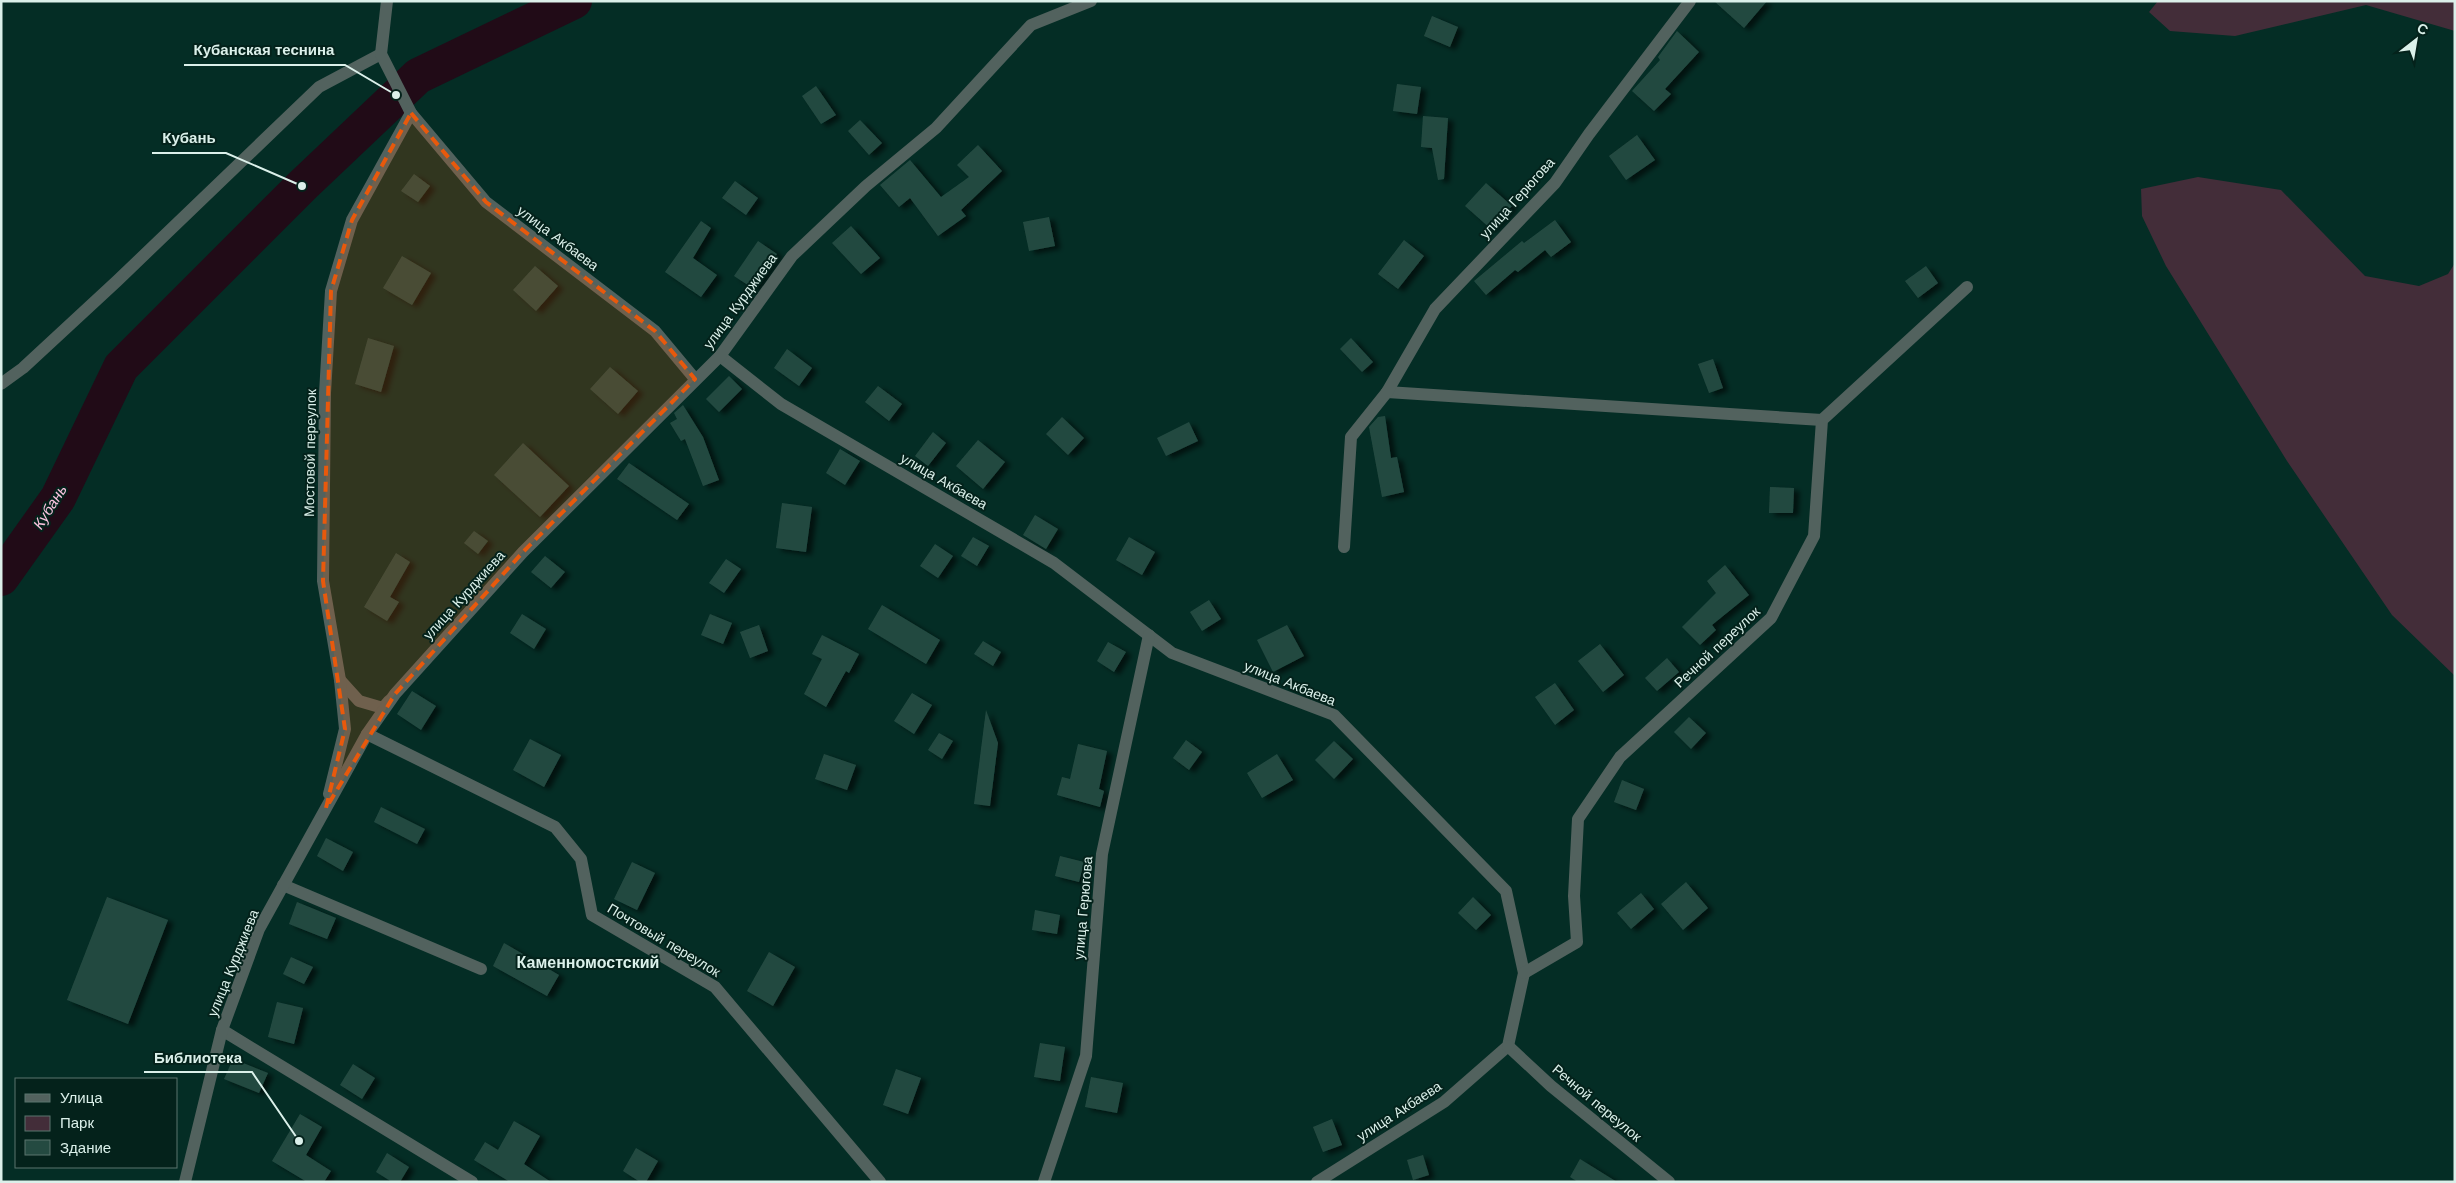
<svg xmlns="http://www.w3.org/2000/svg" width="2456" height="1183" viewBox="0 0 2456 1183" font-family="'Work Sans',sans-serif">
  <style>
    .green { fill: #432d39 }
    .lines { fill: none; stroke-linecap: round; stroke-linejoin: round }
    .river { stroke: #210b17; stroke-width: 36 }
    .building { fill: #244a41; filter: url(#shadow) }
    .minor { stroke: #52625e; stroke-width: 12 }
    .tertiary { stroke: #52625e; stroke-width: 12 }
    .marked { fill: #e8590c; fill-opacity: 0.2; stroke: #e8590c; stroke-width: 4; stroke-dasharray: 10 6; stroke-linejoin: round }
    .labels { text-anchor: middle; stroke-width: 4; stroke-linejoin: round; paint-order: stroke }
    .street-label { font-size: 14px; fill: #dbf0ea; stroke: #04221b }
    .water-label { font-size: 15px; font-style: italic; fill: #fac3df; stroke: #04221b }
    .quarter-label { font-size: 16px; font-weight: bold; fill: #dbf0ea; stroke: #04221b }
    .leader { fill: none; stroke: #dbf0ea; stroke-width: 2 }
    .callout-dot { fill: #dbf0ea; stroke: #04221b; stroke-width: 2 }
    .callout-label { font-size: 15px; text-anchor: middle; font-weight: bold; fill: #dbf0ea; stroke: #04221b; stroke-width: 4; stroke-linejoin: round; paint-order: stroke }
  </style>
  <defs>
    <filter id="shadow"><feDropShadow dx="5.5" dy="3" stdDeviation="2.5" flood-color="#0009"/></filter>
  </defs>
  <rect width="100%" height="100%" fill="#042d25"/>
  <g class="green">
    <polygon points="2158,1 2455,1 2455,31 2366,5 2235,36 2170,31 2149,12"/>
    <polygon points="2198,177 2281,190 2365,276 2419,286 2448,274 2455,263 2455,676 2392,615 2287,461 2166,266 2142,216 2141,189"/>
  </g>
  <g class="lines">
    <polyline class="river" points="1,578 58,498 121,367 302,186 418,76 574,1"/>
  </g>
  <g class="building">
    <polygon points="1714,1 1767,1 1744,28"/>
    <polygon points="1432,16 1458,27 1450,47 1424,36"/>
    <polygon points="1677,31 1699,52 1665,89 1671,94 1654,111 1632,91 1660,60 1658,57"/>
    <polygon points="1397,84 1421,87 1417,114 1393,111"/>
    <polygon points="816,86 836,115 821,124 802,96"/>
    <polygon points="1423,116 1448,118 1444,179 1438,180 1432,148 1421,147"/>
    <polygon points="860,120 882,143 869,155 848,131"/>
    <polygon points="1637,135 1655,160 1626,180 1609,156"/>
    <polygon points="978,145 1002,171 961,210 966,216 938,236 910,198 899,207 880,185 910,160 941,197 969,177 957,165"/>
    <polygon points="414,174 430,186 418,202 401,191"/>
    <polygon points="735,181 758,198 746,215 722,198"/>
    <polygon points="1486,183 1512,206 1491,229 1465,206"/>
    <polygon points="1049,217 1055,246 1029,251 1023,222"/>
    <polygon points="1555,220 1571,242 1551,257 1545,250 1518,272 1515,270 1486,295 1474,281 1522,241 1524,243"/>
    <polygon points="701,221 711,228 693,258 717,275 701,297 665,272"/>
    <polygon points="851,226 880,258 861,274 832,243"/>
    <polygon points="1404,240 1424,256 1398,289 1378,274"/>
    <polygon points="758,241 777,254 754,289 734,276"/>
    <polygon points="402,256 431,273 412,305 383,288"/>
    <polygon points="535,266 558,286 536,311 513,290"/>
    <polygon points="1926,266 1938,283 1918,298 1905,281"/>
    <polygon points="368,338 394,346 381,392 355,384"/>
    <polygon points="1351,338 1373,362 1362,372 1340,349"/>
    <polygon points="787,349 812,368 799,386 774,368"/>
    <polygon points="1713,359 1723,388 1709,393 1698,364"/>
    <polygon points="610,367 638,391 618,414 590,389"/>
    <polygon points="729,376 742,389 719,412 706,399"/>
    <polygon points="878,386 902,404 889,421 865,402"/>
    <polygon points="683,405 703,437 719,480 703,486 685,439 681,441 670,423 677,419 674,413"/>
    <polygon points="1385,416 1391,458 1397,457 1404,492 1382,497 1369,427 1378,417"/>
    <polygon points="1062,417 1084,438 1068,455 1046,434"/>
    <polygon points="1189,422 1198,441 1166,456 1157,438"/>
    <polygon points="933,432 946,443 928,466 915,456"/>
    <polygon points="978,440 1005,462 983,489 956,466"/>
    <polygon points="523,443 569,486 540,517 494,475"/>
    <polygon points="840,449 860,461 845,485 826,473"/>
    <polygon points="629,463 689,504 677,520 617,479"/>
    <polygon points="1770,487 1794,488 1793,513 1769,513"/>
    <polygon points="782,503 812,507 806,552 776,548"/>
    <polygon points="1035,515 1058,529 1046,549 1023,535"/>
    <polygon points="474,531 488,541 478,554 464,543"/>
    <polygon points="973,537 989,546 977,566 961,556"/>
    <polygon points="1129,537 1155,552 1142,575 1116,560"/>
    <polygon points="935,544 953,556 938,578 920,566"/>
    <polygon points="396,553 410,562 390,597 399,602 387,621 364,607"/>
    <polygon points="545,556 565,572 551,588 531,572"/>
    <polygon points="726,559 741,569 724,593 709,583"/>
    <polygon points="1725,565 1749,595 1712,625 1716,630 1700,645 1682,627 1716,593 1707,581"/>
    <polygon points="1209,600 1221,619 1202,631 1190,612"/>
    <polygon points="882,605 940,640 926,664 868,629"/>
    <polygon points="522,614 546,629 534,649 510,633"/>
    <polygon points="710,614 732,623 723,644 701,635"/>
    <polygon points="759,625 768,651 750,658 740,632"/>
    <polygon points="1287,625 1304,656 1273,672 1257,640"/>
    <polygon points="822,635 859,654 849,673 846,671 826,707 804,694 822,659 812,654"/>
    <polygon points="983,641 1001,652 993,666 974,654"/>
    <polygon points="1108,642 1126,652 1114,672 1097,661"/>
    <polygon points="1600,644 1624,675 1603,692 1578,661"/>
    <polygon points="1667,658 1679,672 1657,691 1645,678"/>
    <polygon points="1555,683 1574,710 1555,725 1535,697"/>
    <polygon points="412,691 436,706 421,730 397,714"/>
    <polygon points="912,693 932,705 914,734 894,721"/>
    <polygon points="986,710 998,743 990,806 974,804"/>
    <polygon points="1689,717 1706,733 1691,749 1674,732"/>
    <polygon points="939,733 953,741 942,759 928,750"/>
    <polygon points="530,739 561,755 544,787 513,770"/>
    <polygon points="1186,740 1202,752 1189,770 1173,758"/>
    <polygon points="1334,741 1353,759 1334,779 1315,760"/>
    <polygon points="1078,744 1107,751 1099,789 1104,791 1100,807 1057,795 1062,777 1070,779"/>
    <polygon points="824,754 856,765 847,790 815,779"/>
    <polygon points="1277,754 1293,780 1262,798 1247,773"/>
    <polygon points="1622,780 1644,789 1636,810 1614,802"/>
    <polygon points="381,807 425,829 417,844 374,822"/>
    <polygon points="326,838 353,852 343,871 317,856"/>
    <polygon points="1060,856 1084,862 1079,882 1055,876"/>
    <polygon points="632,862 655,873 637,910 614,899"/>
    <polygon points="1686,882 1708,908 1683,930 1661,904"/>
    <polygon points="1641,893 1654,909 1631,929 1617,913"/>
    <polygon points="107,897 168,920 128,1024 67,1000"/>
    <polygon points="1473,897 1491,915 1476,930 1458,913"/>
    <polygon points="297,902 336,918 327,939 289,924"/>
    <polygon points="1035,910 1060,915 1057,934 1032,930"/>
    <polygon points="504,943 559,975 547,996 493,966"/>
    <polygon points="769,952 795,967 773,1006 747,991"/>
    <polygon points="291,957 313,967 304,984 283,974"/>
    <polygon points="277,1002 303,1008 294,1044 268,1037"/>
    <polygon points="1040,1043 1065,1047 1060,1081 1034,1077"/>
    <polygon points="233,1059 268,1073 259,1093 224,1079"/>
    <polygon points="353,1064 375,1078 362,1099 340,1085"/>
    <polygon points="896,1069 921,1078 908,1114 883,1105"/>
    <polygon points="1091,1077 1123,1083 1117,1113 1085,1107"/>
    <polygon points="300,1114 322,1127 306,1155 331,1171 324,1182 307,1182 272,1161"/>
    <polygon points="1332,1119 1342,1145 1323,1152 1313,1127"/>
    <polygon points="514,1121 540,1136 524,1164 551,1182 510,1182 474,1160 485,1142 498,1150"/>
    <polygon points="636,1148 658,1161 646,1182 640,1182 623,1171"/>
    <polygon points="387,1153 409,1167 400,1182 392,1182 376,1172"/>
    <polygon points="1423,1155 1429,1175 1413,1180 1407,1160"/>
    <polygon points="1580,1159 1617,1182 1578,1182 1570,1177"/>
  </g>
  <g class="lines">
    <g class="minor">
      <polyline points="720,356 781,404 1054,563 1172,653 1334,715 1506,891 1524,973 1508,1046 1444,1102 1317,1182"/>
      <polyline points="1,384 23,368 117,281 319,87 381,54"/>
      <polyline points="1387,392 1822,420"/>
      <polyline points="1344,547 1351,437 1387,392 1435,309 1555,183 1589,134 1690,1"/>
      <polyline points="367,734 555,827 581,859 592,915 715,987 880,1182"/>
      <polyline points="283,885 481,969"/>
      <polyline points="1524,973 1577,942 1574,896 1578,819 1620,757 1771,618 1814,536 1822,420 1967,287"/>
      <polyline points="222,1030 472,1182"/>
      <polyline points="1508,1046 1551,1086 1669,1182"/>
      <polyline points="1044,1182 1086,1056 1102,854 1149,635"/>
    </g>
    <g class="tertiary">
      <polyline points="387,1 381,54 411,113 486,202 655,331 695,379"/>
      <polyline points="340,680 359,701 383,708 389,701"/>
      <polyline points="329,794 345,729 340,680 323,581 325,393 331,291 352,220 411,113"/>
      <polyline points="185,1182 222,1030 259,929 367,734 395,694 523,552 720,356 792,256 866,186 936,128 1031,25 1091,1"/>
    </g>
  </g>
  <path class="marked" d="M411,113L486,202L655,331L695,379L523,552L395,694L326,808L345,729L323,581L331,291L352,220Z"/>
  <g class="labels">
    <g class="street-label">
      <text transform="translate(1517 198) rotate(-48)" y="5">улица Герюгова</text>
      <text transform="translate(558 238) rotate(37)" y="5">улица Акбаева</text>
      <text transform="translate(740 301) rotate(-54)" y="5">улица Курджиева</text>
      <text transform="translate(310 453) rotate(-89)" y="5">Мостовой переулок</text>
      <text transform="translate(944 481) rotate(30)" y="5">улица Акбаева</text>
      <text transform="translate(464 595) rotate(-48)" y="5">улица Курджиева</text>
      <text transform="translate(1717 647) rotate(-43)" y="5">Речной переулок</text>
      <text transform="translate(1290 683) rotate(22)" y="5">улица Акбаева</text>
      <text transform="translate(1083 908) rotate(-85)" y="5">улица Герюгова</text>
      <text transform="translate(664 940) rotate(31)" y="5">Почтовый переулок</text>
      <text transform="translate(233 963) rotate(-68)" y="5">улица Курджиева</text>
      <text transform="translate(1597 1103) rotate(40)" y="5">Речной переулок</text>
      <text transform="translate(1399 1111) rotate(-33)" y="5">улица Акбаева</text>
    </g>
    <g class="water-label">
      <text transform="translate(50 507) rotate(-58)" y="5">Кубань</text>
    </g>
    <g class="quarter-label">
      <text x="588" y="968">Каменномостский</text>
    </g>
  </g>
  <path class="leader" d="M396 95L345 65H184M302 186L226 153H152M299 1141L252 1072H144"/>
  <g class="callout-dot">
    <circle cx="396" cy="95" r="5"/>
    <circle cx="302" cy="186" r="5"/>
    <circle cx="299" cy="1141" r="5"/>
  </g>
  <g class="callout-label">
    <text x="264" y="55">Кубанская теснина</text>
    <text x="189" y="143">Кубань</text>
    <text x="198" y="1063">Библиотека</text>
  </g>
  <rect width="2456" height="1183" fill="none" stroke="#dbf0ea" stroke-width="5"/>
  <rect x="15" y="1078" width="162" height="90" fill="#04221b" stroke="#5a746e"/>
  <rect x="25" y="1094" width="25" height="8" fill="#52625e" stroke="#5a746e"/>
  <text x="60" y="1103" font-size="15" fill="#dbf0ea">Улица</text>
  <rect x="25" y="1116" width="25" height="15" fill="#432d39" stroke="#5a746e"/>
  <text x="60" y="1128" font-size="15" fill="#dbf0ea">Парк</text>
  <rect x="25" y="1140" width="25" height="15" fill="#244a41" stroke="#5a746e"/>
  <text x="60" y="1153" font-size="15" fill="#dbf0ea">Здание</text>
  <g transform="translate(2416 40) rotate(31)" stroke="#04221b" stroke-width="4" paint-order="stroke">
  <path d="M0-4L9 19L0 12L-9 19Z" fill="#dbf0ea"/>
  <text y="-8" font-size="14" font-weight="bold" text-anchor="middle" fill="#dbf0ea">С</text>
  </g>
</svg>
